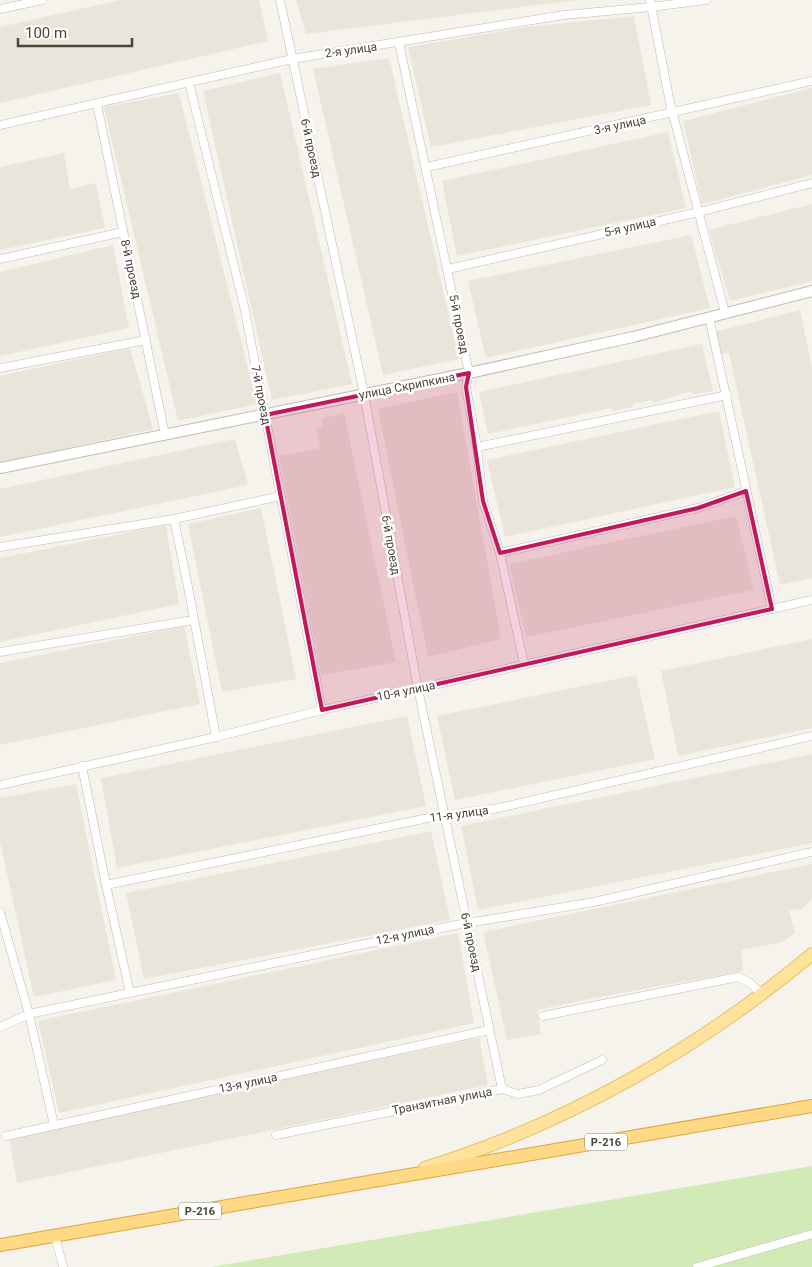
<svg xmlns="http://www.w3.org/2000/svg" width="812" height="1267" viewBox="0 0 812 1267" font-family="Roboto,sans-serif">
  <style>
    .residential { fill: #eae5da }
    .green { fill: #d2eab5 }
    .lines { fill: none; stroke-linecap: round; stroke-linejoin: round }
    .minor-casing { stroke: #c2bbae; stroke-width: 9 }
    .tertiary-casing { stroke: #c2bbae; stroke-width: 12 }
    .primary-casing { stroke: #e6c16a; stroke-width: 14 }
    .trunk-casing { stroke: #e0a43c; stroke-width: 14 }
    .minor { stroke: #fff; stroke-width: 8 }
    .tertiary { stroke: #fff; stroke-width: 10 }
    .primary { stroke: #ffe39c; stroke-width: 12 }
    .trunk { stroke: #ffd985; stroke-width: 12 }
    .marked { fill: #c2185b; fill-opacity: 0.2; stroke: #c2185b; stroke-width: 4; stroke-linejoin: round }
    .labels { text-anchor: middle; stroke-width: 5; stroke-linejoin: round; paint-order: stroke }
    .shield { fill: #fff; stroke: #817c74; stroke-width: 1 }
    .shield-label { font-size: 11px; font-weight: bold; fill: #4b4439 }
    .street-label { font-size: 12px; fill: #4b4439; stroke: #fff }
  </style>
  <rect width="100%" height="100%" fill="#f6f3ec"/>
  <g class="residential">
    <polygon points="121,0 259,0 268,41 0,103 0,27"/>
    <polygon points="296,0 578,0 306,34"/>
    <polygon points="634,16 651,105 431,147 408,47 526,27"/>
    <polygon points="389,58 459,359 383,375 313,69"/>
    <polygon points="280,73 352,384 272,400 203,91"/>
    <polygon points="812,88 812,175 702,204 683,121"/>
    <polygon points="179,93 257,404 178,421 104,107"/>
    <polygon points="668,132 686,208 457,256 442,181"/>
    <polygon points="64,153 70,189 96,183 105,228 0,250 0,167"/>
    <polygon points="812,204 812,281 730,301 709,230"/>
    <polygon points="691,235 710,308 486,358 468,281"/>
    <polygon points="113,245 129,328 0,356 0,272"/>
    <polygon points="800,310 812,368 812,578 780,585 729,353 721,354 715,332"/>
    <polygon points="702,344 713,391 693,394 691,391 653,403 652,400 633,404 633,407 613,411 612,408 488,434 479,392"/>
    <polygon points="130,348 153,429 0,463 0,376"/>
    <polygon points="457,392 501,639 428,657 378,409"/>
    <polygon points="719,411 735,487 505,537 487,460"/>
    <polygon points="344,413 396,662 321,675 279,456 320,448 316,428 323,427 321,419"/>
    <polygon points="235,439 248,485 0,537 0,489"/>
    <polygon points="261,508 296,679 222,692 188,524"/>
    <polygon points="736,516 754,590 526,637 509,564"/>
    <polygon points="166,525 179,604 0,642 0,558"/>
    <polygon points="184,626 200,704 0,745 0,663"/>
    <polygon points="812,639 812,728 678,756 661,671"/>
    <polygon points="636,675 655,759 455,800 437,716"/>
    <polygon points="407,716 426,806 117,868 101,778"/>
    <polygon points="812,754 812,843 478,910 461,826"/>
    <polygon points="76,784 116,980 34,997 0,842 0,798"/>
    <polygon points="431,831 450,920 144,979 126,893"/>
    <polygon points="812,864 812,899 802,909 789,910 795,933 782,942 741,950 743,971 588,999 537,1010 541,1034 507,1040 483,932"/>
    <polygon points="458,933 474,1023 59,1113 38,1021"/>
    <polygon points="479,1038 488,1085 17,1183 9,1137"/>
  </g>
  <polygon class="green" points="812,1166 812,1267 211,1267"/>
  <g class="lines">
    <defs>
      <g id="minor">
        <polyline points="280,0 364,394 418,689 502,1089"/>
        <polyline points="650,0 670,103 725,313"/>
        <polyline points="0,9 42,0"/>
        <polyline points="399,43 469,373 466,387 477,447 483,501 500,553 524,664"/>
        <polyline points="189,83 244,306 322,710"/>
        <polyline points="97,104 165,435"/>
        <polyline points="0,125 292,59 564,15 651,7 706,0"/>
        <polyline points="427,167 812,81"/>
        <polyline points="0,259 123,232"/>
        <polyline points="448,269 699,212 812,183"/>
        <polyline points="709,317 772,609"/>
        <polyline points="0,368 146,340"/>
        <polyline points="477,447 727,395"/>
        <polyline points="174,519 189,592 216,737"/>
        <polyline points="0,547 174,519 281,496"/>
        <polyline points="500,553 698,508 746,491"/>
        <polyline points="0,652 193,620"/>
        <polyline points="82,766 106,885 130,993"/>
        <polyline points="0,785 216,737 322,710 812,600"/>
        <polyline points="106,885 433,817 499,808 812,736"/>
        <polyline points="0,912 29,1014 54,1125"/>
        <polyline points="543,1016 738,977 749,982 762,994"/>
        <polyline points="0,1027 29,1014 456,925 594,902 812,852"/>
        <polyline points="276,1135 502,1089 518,1094 539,1090 602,1060"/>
        <polyline points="6,1136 489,1030"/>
        <polyline points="55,1236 63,1267"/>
        <polyline points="697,1267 812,1234"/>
      </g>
      <polyline id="tertiary" points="0,468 469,373 633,337 812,291"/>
      <path id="primary" d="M425,1168C566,1124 699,1049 812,954"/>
      <polyline id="trunk" points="0,1245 812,1106"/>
    </defs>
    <use href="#minor" class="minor-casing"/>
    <use href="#tertiary" class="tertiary-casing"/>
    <use href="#primary" class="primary-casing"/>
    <use href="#trunk" class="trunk-casing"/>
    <use href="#minor" class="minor"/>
    <use href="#tertiary" class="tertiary"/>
    <use href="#primary" class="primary"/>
    <use href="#trunk" class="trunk"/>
  </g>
  <path class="marked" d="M469,373L466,387L483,501L500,553L698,508L746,491L772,609L322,710L265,415Z"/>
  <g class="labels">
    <g class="shield">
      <rect x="585" y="1133.5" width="42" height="17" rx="4"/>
      <rect x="179" y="1202.5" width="42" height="17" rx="4"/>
    </g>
    <g class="shield-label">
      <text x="606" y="1146">Р-216</text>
      <text x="200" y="1215">Р-216</text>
    </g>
    <g class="street-label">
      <text transform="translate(351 50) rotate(-8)" y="4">2-я улица</text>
      <text transform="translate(620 125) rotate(-12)" y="4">3-я улица</text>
      <text transform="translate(311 148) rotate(78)" y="4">6-й проезд</text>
      <text transform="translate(630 227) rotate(-13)" y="4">5-я улица</text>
      <text transform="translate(131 269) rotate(78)" y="4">8-й проезд</text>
      <text transform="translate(459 324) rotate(79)" y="4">5-й проезд</text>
      <text transform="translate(407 386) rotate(-11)" y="4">улица Скрипкина</text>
      <text transform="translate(261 395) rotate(79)" y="4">7-й проезд</text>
      <text transform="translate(391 545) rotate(80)" y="4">6-й проезд</text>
      <text transform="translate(406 691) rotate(-12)" y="4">10-я улица</text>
      <text transform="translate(459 814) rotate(-8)" y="4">11-я улица</text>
      <text transform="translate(405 935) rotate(-12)" y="4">12-я улица</text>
      <text transform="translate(471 942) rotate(78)" y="4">6-й проезд</text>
      <text transform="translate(248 1083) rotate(-12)" y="4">13-я улица</text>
      <text transform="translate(442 1101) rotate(-11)" y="4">Транзитная улица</text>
    </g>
  </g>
  <path d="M18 38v8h114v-8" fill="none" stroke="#4b4439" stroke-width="2.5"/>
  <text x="25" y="38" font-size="15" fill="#4b4439" stroke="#ffffff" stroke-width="4" paint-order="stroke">100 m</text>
</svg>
